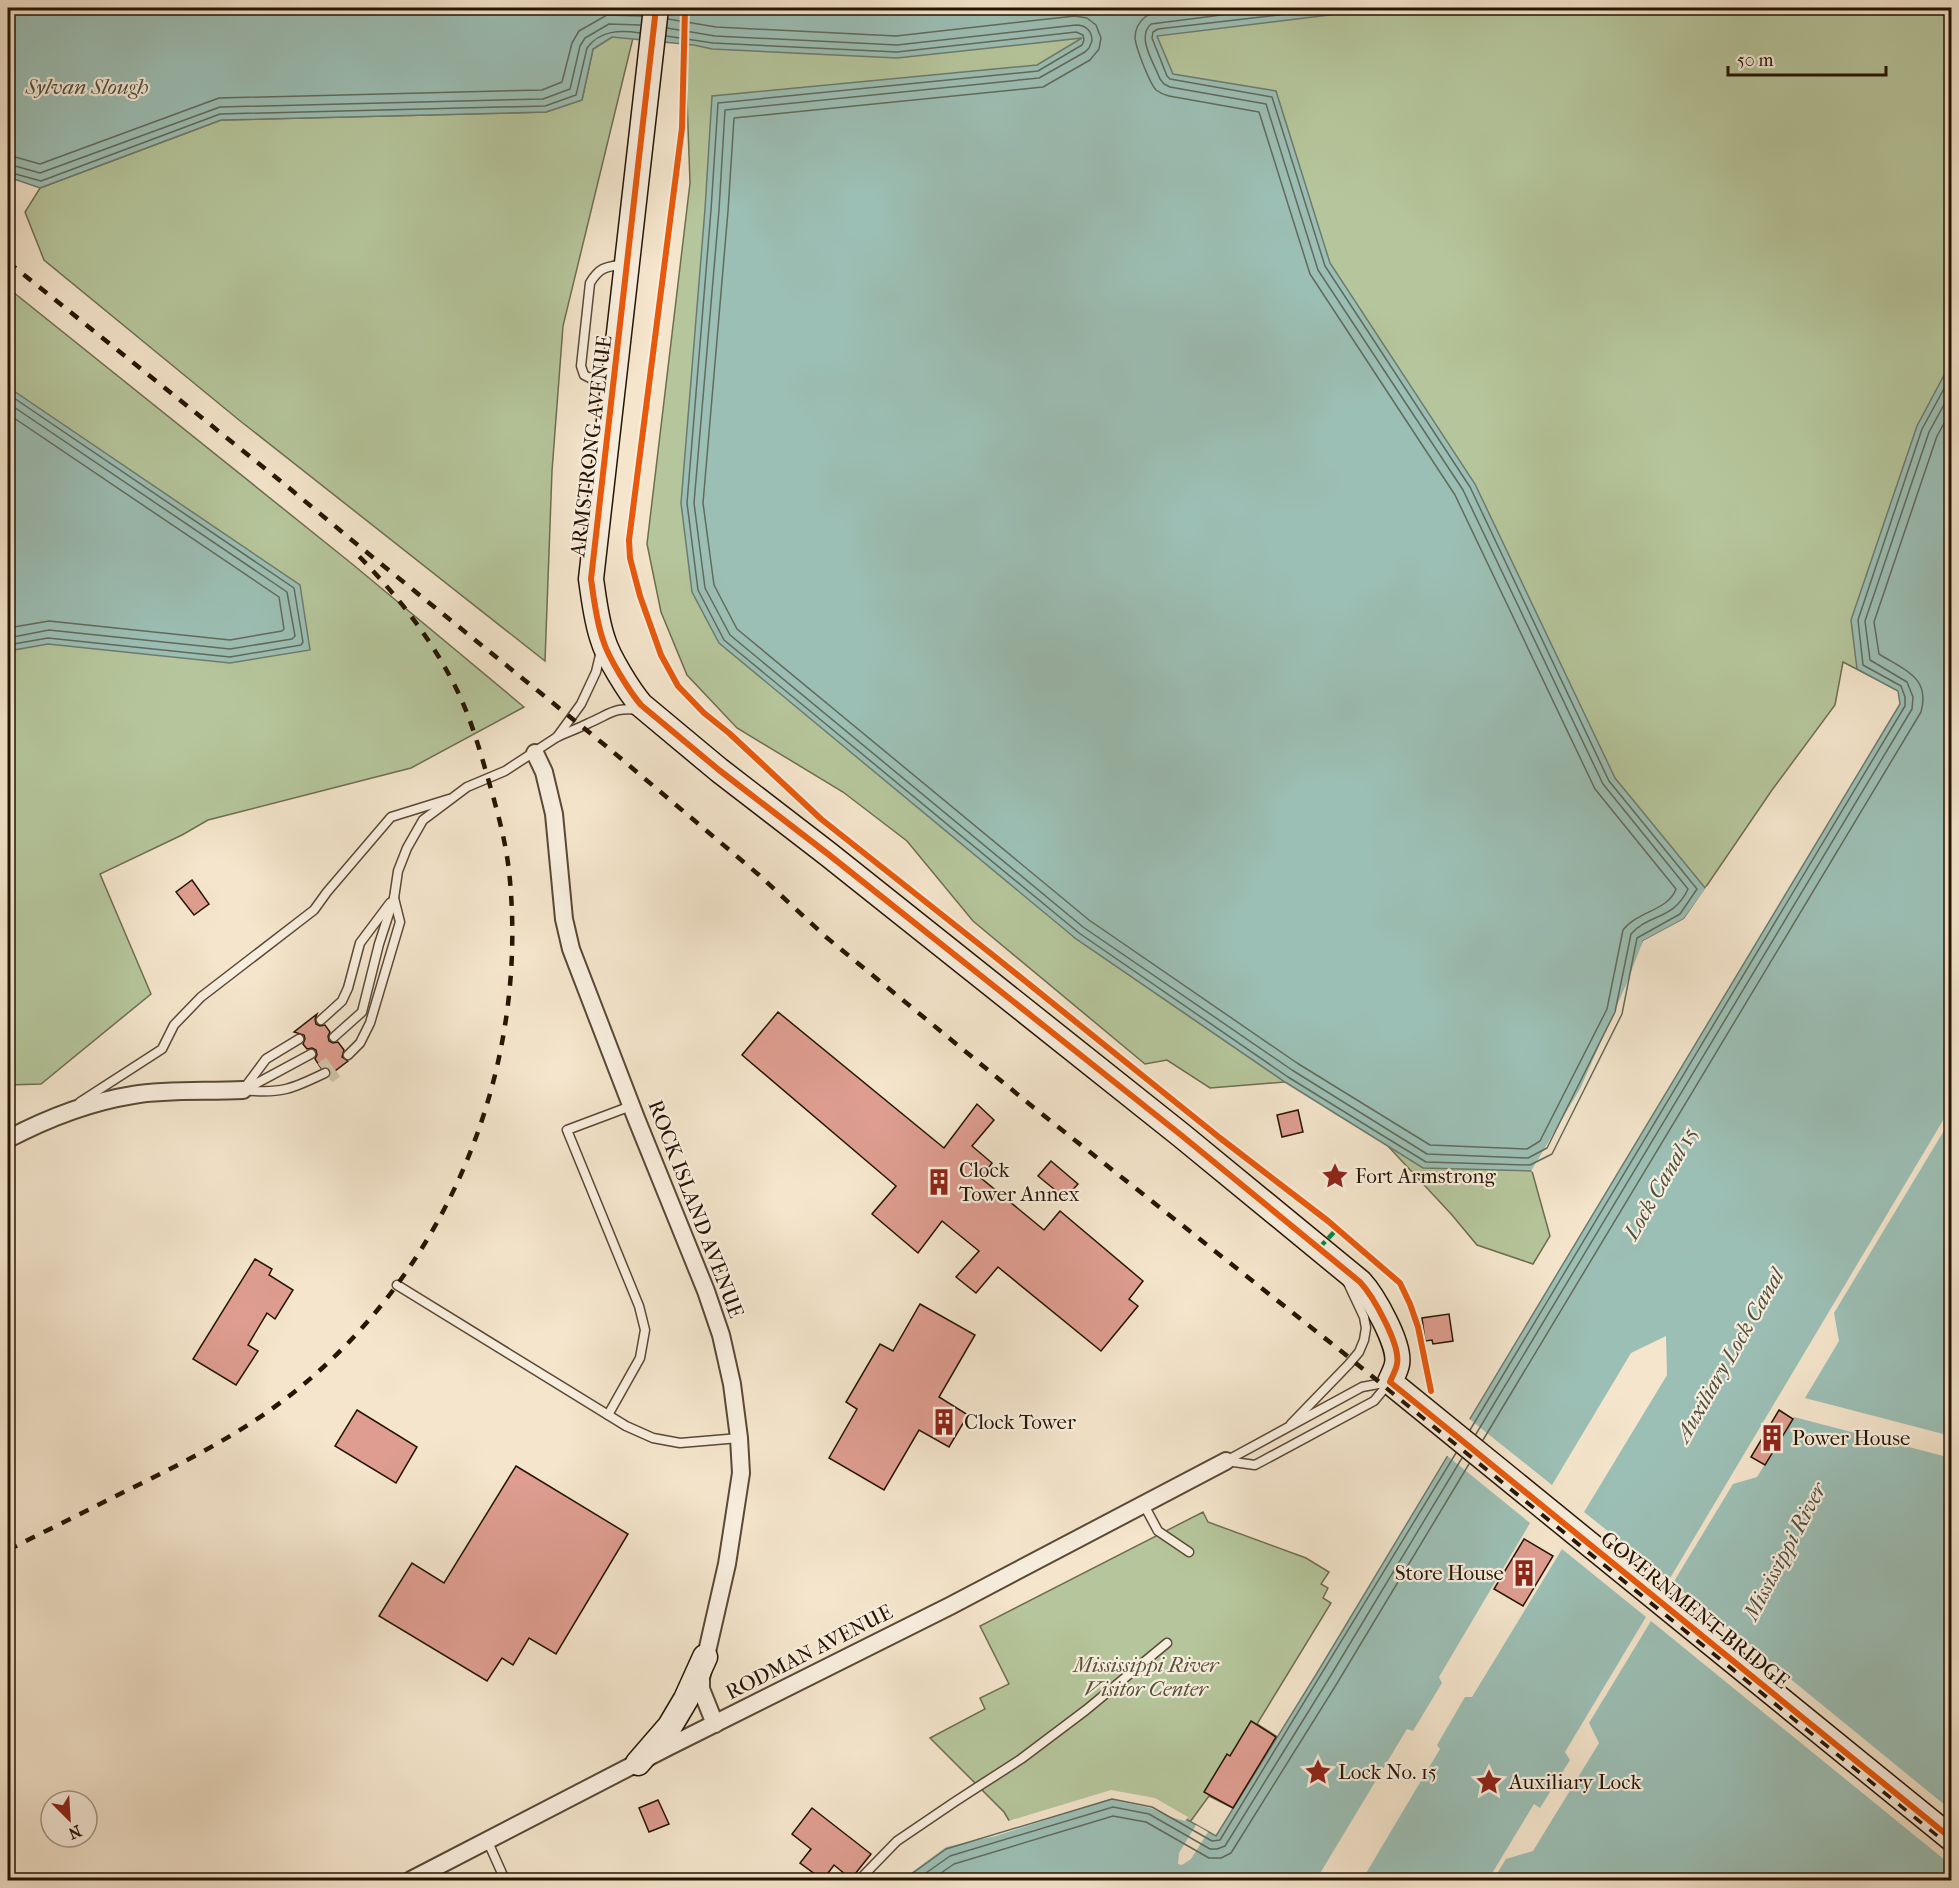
<svg xmlns="http://www.w3.org/2000/svg" width="1959" height="1888" viewBox="0 0 1959 1888" font-family="'IM FELL French Canon',serif">
  <style>
    .green { fill: #b6c69c; stroke: #6e6d50; stroke-width: 1.5 }
    .water { fill: #9cbfb5; stroke: #6d7b6e; stroke-width: 1.5 }
    .pier { fill: #f4e5cc }
    .lines { fill: none; stroke-linecap: round; stroke-linejoin: round }
    .shore { stroke: #616a5c; stroke-width: 1.5 }
    .building { fill: #de9d90; stroke: #261403; stroke-width: 1.5 }
    .secondary-tunnel { stroke: #d5c6ae; stroke-width: 24; stroke-dasharray: 24 12; stroke-linecap: butt }
    .lane-casing { stroke: #5a4835; stroke-width: 11 }
    .street-casing { stroke: #5a4835; stroke-width: 20 }
    .secondary-casing { stroke: #261403; stroke-width: 27 }
    .lane { stroke: #f8eede; stroke-width: 8 }
    .street { stroke: #f8eede; stroke-width: 16 }
    .secondary { stroke: #f8eede; stroke-width: 24 }
    .rail { stroke: #261403; stroke-width: 4.5; stroke-dasharray: 10 10; stroke-linecap: butt }
    .quiet { stroke: #00873e; stroke-width: 4.5; stroke-dasharray: 9 4.5; stroke-linecap: butt }
    .cycleway-casing { stroke: #f8eede; stroke-width: 10 }
    .cycleway { stroke: #e8590c; stroke-width: 6 }
    .labels { text-anchor: middle; stroke-width: 4.5; stroke-linejoin: round; paint-order: stroke }
    .street-label { font-size: 21px; fill: #261403; stroke: #f8eede }
    .poi-label { font-size: 21px; fill: #261403; stroke: #f8eede; text-anchor: start }
    .park-label { font-size: 21px; font-style: italic; fill: #585239; stroke: #f8eede }
    .water-label { font-size: 22px; font-style: italic; fill: #4f5041; stroke: #f8eede }
  </style>
  <rect width="100%" height="100%" fill="#f4e5cc"/>
  <filter id="stains"><feTurbulence type="fractalNoise" baseFrequency=".00333" numOctaves="4"/><feColorMatrix values="0 0 0 0 .2 0 0 0 0 .09 0 0 0 0 .02 0 0 0 .5 -.17"/></filter>
  <radialGradient id="worn" r=".72"><stop offset=".6" stop-color="#630" stop-opacity="0"/><stop offset="1" stop-color="#630" stop-opacity=".3"/></radialGradient>
  <g class="green">
    <polygon points="1201,8 1951,8 1951,505 1893,688 1843,662 1835,705 1772,790 1684,919 1075,938 1285,1082 1210,1088 1167,1060 1145,1064 973,921 907,841 843,792 737,728 687,675 661,612 647,544 690,183 685,43"/>
    <polygon points="612,37 633,38 563,326 552,471 545,661 239,420 44,260 25,212 40,188 221,120 546,112 582,100 593,49"/>
    <polygon points="8,288 351,563 524,707 411,768 208,820 182,835 100,874 151,994 41,1084 8,1085"/>
    <polygon points="1327,1108 1532,1171 1550,1236 1533,1264 1477,1245 1452,1215 1387,1145"/>
    <polygon points="1203,1512 1208,1522 1306,1558 1329,1572 1321,1584 1328,1588 1323,1598 1331,1603 1257,1724 1276,1736 1233,1808 1209,1796 1190,1822 1154,1801 1011,1824 1004,1812 930,1738 985,1709 980,1698 1009,1684 980,1626"/>
  </g>
  <g class="water">
    <polygon points="8,8 1368,8 1354,12 1157,36 1173,74 1276,91 1330,263 1475,484 1615,778 1706,889 1684,919 1643,941 1628,1016 1557,1159 1531,1171 1423,1168 1285,1082 1075,938 719,643 692,592 681,503 705,209 712,96 1037,65 1082,38 897,58 712,49 694,45 612,37 593,49 582,100 546,112 221,120 40,188 8,177"/>
    <polygon points="1951,362 1951,1880 894,1880 943,1844 1112,1793 1154,1801 1216,1836 1317,1673 1900,704 1898,691 1857,669 1851,620 1917,426"/>
    <polygon points="8,387 300,585 310,650 230,663 48,644 8,651"/>
  </g>
  <g class="pier">
    <polygon points="1707,886 1708,890 1686,921 1645,943 1631,1018 1559,1160 1535,1173 1531,1171 1580,1089 1626,985 1643,941 1684,919"/>
    <polygon points="1951,1107 1951,1119 1834,1313 1839,1341 1805,1398 1951,1436 1951,1458 1794,1417 1757,1477 1733,1484 1673,1583 1951,1810 1951,1865 1651,1621 1589,1723 1599,1743 1533,1851 1506,1859 1493,1880 1488,1880 1534,1804 1540,1808 1570,1760 1565,1752 1646,1617 1562,1549 1472,1697 1465,1697 1437,1745 1440,1749 1362,1880 1316,1880 1407,1729 1413,1731 1442,1683 1439,1677 1530,1523 1445,1454 1467,1417 1552,1485 1631,1353 1666,1336 1667,1375 1584,1512 1669,1580"/>
    <polygon points="1111,1790 1155,1798 1188,1817 1185,1821 1171,1817 1150,1808 1110,1799 996,1836 946,1847 901,1880 891,1880 893,1876 942,1841"/>
    <polygon points="1196,1825 1208,1832 1191,1859 1182,1865 1178,1864 1179,1853"/>
  </g>
  <g class="lines">
    <g class="shore">
      <path d="M668,19L716,27L896,36L1075,16L1087,18L1096,25L1101,38L1099,49L1090,60L1043,87L734,118L728,211L703,503L714,585L737,629L1089,920L1297,1063L1430,1145L1527,1149L1540,1141L1607,1009L1623,930C1637,911 1668,911 1676,889L1595,789L1455,495L1310,274L1259,112L1169,96C1164,95 1160,93 1156,90C1149,82 1136,48 1135,38C1135,30 1139,22 1145,17C1156,9 1186,9 1200,8"/>
      <path d="M667,28L715,36L897,45L1076,25C1086,25 1092,31 1092,41L1089,48L1085,52L1039,78L725,110L719,210L694,503L705,588L730,635L1083,927L1292,1070L1427,1154L1528,1158L1547,1148L1615,1012L1631,934C1648,914 1674,920 1688,889L1603,784L1463,490L1318,270L1266,104L1170,87L1164,84L1160,79C1154,63 1136,37 1151,24L1275,8"/>
      <polyline points="666,36 713,43 897,52 1076,32 1083,35 1084,40 1082,45 1038,71 718,103 711,210 687,503 698,590 724,640 1079,933 1288,1077 1390,1140 1426,1162 1530,1165 1552,1154 1622,1014 1637,938 1680,914 1697,889 1609,781 1470,487 1325,266 1272,97 1170,79 1167,76 1152,38 1153,32 1158,29 1338,8"/>
      <polyline points="8,155 40,164 219,98 542,90 562,82 572,43 579,31 607,15 641,16"/>
      <polyline points="8,164 40,173 220,107 543,99 570,89 580,46 585,38 609,24 640,25"/>
      <path d="M8,172L41,181L220,114L545,106L576,95L587,48C600,30 620,30 640,33"/>
      <polyline points="8,394 294,588 303,642 301,645 230,657 48,638 8,645"/>
      <polyline points="8,403 287,592 295,636 292,639 230,649 49,630 8,638"/>
      <polyline points="8,414 279,597 284,629 282,631 230,640 49,621 8,628"/>
      <polyline points="1470,1430 1905,706 1905,697 1901,686 1863,665 1858,620 1922,429 1952,374"/>
      <polyline points="1476,1434 1912,709 1913,697 1907,682 1870,660 1865,621 1929,432 1952,390"/>
      <path d="M1483,1440L1921,712C1931,676 1902,669 1879,654L1874,622L1937,436L1952,409"/>
      <polyline points="903,1880 946,1849 1112,1799 1152,1807 1212,1841 1220,1840 1456,1453"/>
      <polyline points="916,1880 950,1856 1113,1807 1149,1814 1210,1849 1217,1849 1225,1846 1328,1680 1462,1458"/>
      <polyline points="931,1880 954,1864 1113,1816 1146,1822 1209,1858 1221,1858 1231,1853 1336,1685 1469,1464"/>
    </g>
  </g>
  <g class="building">
    <polygon points="192,880 209,904 194,915 176,892"/>
    <polygon points="778,1012 944,1148 977,1104 994,1120 972,1146 992,1163 981,1178 1044,1230 1060,1211 1143,1281 1129,1299 1138,1306 1101,1351 998,1267 976,1293 956,1277 979,1251 942,1221 918,1253 872,1214 896,1186 742,1055"/>
    <polygon points="317,1014 315,1019 316,1024 320,1026 325,1025 330,1032 328,1036 329,1041 333,1043 338,1042 344,1050 342,1057 348,1061 331,1074 329,1068 321,1068 315,1059 317,1055 316,1050 312,1048 307,1049 303,1044 305,1039 304,1035 294,1032"/>
    <polygon points="1298,1110 1303,1132 1282,1137 1277,1115"/>
    <polygon points="1051,1161 1078,1184 1065,1198 1038,1176"/>
    <polygon points="255,1259 272,1269 269,1275 293,1290 275,1319 267,1313 248,1345 258,1351 236,1385 193,1359"/>
    <polygon points="920,1304 975,1335 939,1397 968,1415 949,1447 919,1430 884,1490 829,1458 857,1409 846,1402 880,1344 893,1351"/>
    <polygon points="1449,1314 1453,1341 1433,1344 1432,1340 1425,1341 1422,1318"/>
    <polygon points="357,1410 417,1447 396,1483 335,1446"/>
    <polygon points="1779,1410 1793,1419 1765,1465 1751,1457"/>
    <polygon points="516,1466 628,1534 556,1654 529,1638 513,1665 502,1658 487,1681 379,1616 412,1563 444,1583"/>
    <polygon points="1524,1539 1553,1556 1523,1606 1494,1589"/>
    <polygon points="1251,1721 1276,1737 1233,1808 1204,1792 1227,1754 1230,1756"/>
    <polygon points="658,1800 669,1824 649,1832 639,1808"/>
    <polygon points="812,1808 871,1854 851,1879 834,1865 823,1880 800,1863 811,1849 792,1834"/>
  </g>
  <g class="lines">
    <polyline class="secondary-tunnel" points="325,1073 333,1067"/>
    <defs>
      <g id="lane">
        <path d="M612,382L592,379L584,375L581,366L590,283C600,266 607,267 625,264"/>
        <path d="M557,737C568,732 579,728 589,723C612,713 614,707 640,710"/>
        <polyline points="321,1020 342,1001 348,988 360,943 390,903"/>
        <polyline points="334,1037 362,1012 379,944 394,898 398,871 407,848 423,820 467,787 505,771 557,737 581,704 596,672 601,651"/>
        <polyline points="348,1055 360,1043 370,1023 400,922 394,898"/>
        <polyline points="246,1089 311,1054"/>
        <path d="M243,1090C281,1094 292,1089 325,1073"/>
        <polyline points="243,1090 266,1059 299,1039"/>
        <polyline points="80,1102 162,1049 174,1025 201,997 314,910 327,892 391,817 449,799"/>
        <polyline points="397,1285 626,1426 653,1438 680,1443 739,1438"/>
        <polyline points="608,1415 640,1358 645,1330 639,1306 567,1130 631,1106"/>
        <polyline points="1291,1424 1349,1364 1359,1352 1364,1340 1366,1328 1364,1317 1348,1283"/>
        <polyline points="1226,1461 1255,1465 1374,1401 1389,1383"/>
        <polyline points="1226,1461 1362,1387 1389,1382"/>
        <polyline points="1144,1505 1158,1531 1189,1552"/>
        <polyline points="488,1842 505,1880"/>
        <polyline points="859,1880 897,1841 956,1801 1021,1759 1086,1710 1167,1643"/>
      </g>
      <g id="street">
        <polyline points="535,753 544,772 554,814 564,919 571,949 636,1118 706,1291 721,1335 732,1384 739,1438 741,1473 727,1564 701,1678 701,1689 715,1724"/>
        <path d="M8,1139C46,1119 89,1102 133,1095C169,1089 207,1092 243,1090"/>
        <polyline points="411,1880 668,1747 950,1606 1226,1461"/>
      </g>
      <g id="secondary">
        <path d="M656,8L591,579C594,599 596,620 603,640C608,657 629,691 641,705L719,770L828,854L1181,1135L1360,1282C1373,1296 1401,1345 1397,1364C1396,1370 1392,1377 1390,1382L1952,1839"/>
        <polyline points="638,1763 670,1726 686,1699 705,1657"/>
      </g>
    </defs>
    <use href="#lane" class="lane-casing"/>
    <use href="#street" class="street-casing"/>
    <use href="#secondary" class="secondary-casing"/>
    <use href="#lane" class="lane"/>
    <use href="#street" class="street"/>
    <use href="#secondary" class="secondary"/>
    <g class="rail">
      <polyline points="8,262 283,483 359,546 606,746 759,875 826,937 1033,1107 1341,1351 1952,1847"/>
      <path d="M8,1550C50,1529 92,1508 134,1487C193,1458 253,1427 304,1384C450,1262 527,1070 510,881C507,844 497,810 487,775C478,744 469,713 454,684C427,632 395,593 354,551"/>
    </g>
    <polyline class="quiet" points="1319,1248 1337,1229"/>
    <defs>
      <g id="cycleway">
        <path d="M656,8L591,579C594,599 596,620 603,640C608,657 629,691 641,705L719,770L828,854L1181,1135L1360,1282C1373,1296 1401,1345 1397,1364C1396,1370 1392,1377 1390,1382L1952,1839"/>
        <polyline points="685,8 682,128 629,540 630,558 640,596 661,655 678,686 704,713 729,733 821,819 994,956 1220,1138 1328,1221 1400,1283 1410,1304 1418,1327 1431,1391"/>
      </g>
    </defs>
    <use href="#cycleway" class="cycleway-casing"/>
    <use href="#cycleway" class="cycleway"/>
  </g>
  <defs>
    <symbol id="sight-bare" viewBox="-9 -9 18 18"><path d="M0-6L1.8-2.2L6-1.7L2.9 1.2L3.7 5.4L0 3.3L-3.7 5.4L-2.9 1.2L-6-1.7L-1.8-2.2Z" fill="#8f2418" stroke="#f8eede" stroke-width="2.5" paint-order="stroke"/></symbol>
    <symbol id="building-bare" viewBox="-9 -9 18 18"><path d="M-4-6H4V6H1V3H-1V6H-4ZM-2.5-4.3h1.7v1.8h-1.7ZM.8-4.3h1.7v1.8H.8ZM-2.5-1h1.7V.8h-1.7ZM.8-1h1.7V.8H.8Z" fill="#8f2418" stroke="#f8eede" stroke-width="2.5" paint-order="stroke"/></symbol>
  </defs>
  <g fill-rule="evenodd">
    <use href="#sight-bare" x="1316" y="1157" width="38" height="38"/>
    <use href="#building-bare" x="920" y="1163" width="38" height="38"/>
    <use href="#building-bare" x="925" y="1403" width="38" height="38"/>
    <use href="#building-bare" x="1753" y="1419" width="38" height="38"/>
    <use href="#building-bare" x="1505" y="1554" width="38" height="38"/>
    <use href="#sight-bare" x="1299" y="1753" width="38" height="38"/>
    <use href="#sight-bare" x="1470" y="1763" width="38" height="38"/>
  </g>
  <g class="labels">
    <g class="street-label">
      <text transform="translate(591 446) rotate(-83)" y="7">ARMSTRONG AVENUE</text>
      <text transform="translate(696 1209) rotate(69)" y="7">ROCK ISLAND AVENUE</text>
      <text transform="translate(1695 1610) rotate(39)" y="7">GOVERNMENT BRIDGE</text>
      <text transform="translate(809 1652) rotate(-27)" y="7">RODMAN AVENUE</text>
    </g>
    <g class="poi-label">
      <text x="959" y="1177">Clock<tspan x="959" dy="24">Tower Annex</tspan></text>
      <text x="1355" y="1183">Fort Armstrong</text>
      <text x="964" y="1429">Clock Tower</text>
      <text x="1792" y="1445">Power House</text>
      <text x="1504" y="1580" text-anchor="end">Store House</text>
      <text x="1338" y="1779">Lock No. 15</text>
      <text x="1509" y="1789">Auxiliary Lock</text>
    </g>
    <g class="park-label">
      <text x="1146" y="1672">Mississippi River<tspan x="1146" dy="24">Visitor Center</tspan></text>
    </g>
    <g class="water-label">
      <text x="87" y="94">Sylvan Slough</text>
      <text transform="translate(1660 1183) rotate(-60)" y="8">Lock Canal 15</text>
      <text transform="translate(1729 1355) rotate(-60)" y="8">Auxiliary Lock Canal</text>
      <text transform="translate(1784 1551) rotate(-62)" y="8">Mississippi River</text>
    </g>
  </g>
  <rect width="1959" height="1888" fill="none" stroke="#f4e5cc" stroke-width="30"/>
  <rect x="9" y="9" width="1941" height="1870" fill="none" stroke="#261403" stroke-width="3"/>
  <rect x="15" y="15" width="1929" height="1858" fill="none" stroke="#261403" stroke-width="1.5"/>
  <g transform="translate(69 1819) rotate(156)"><circle r="28" fill="#f8eede" stroke="#a49786" stroke-width="1.5"/>
  <path d="M0-4.5L10 22L0 15L-10 22Z" fill="#8f2418"/>
  <text y="-9" font-size="16" font-weight="bold" text-anchor="middle" fill="#261403">N</text>
  </g>
  <path d="M1728 66v9h158v-9" fill="none" stroke="#261403" stroke-width="3"/>
  <text x="1737" y="66" font-size="18" fill="#261403" stroke="#f8eede" stroke-width="4.5" paint-order="stroke">50 m</text>
  <rect width="100%" height="100%" filter="url(#stains)"/>
  <rect width="100%" height="100%" fill="url(#worn)"/>
</svg>
